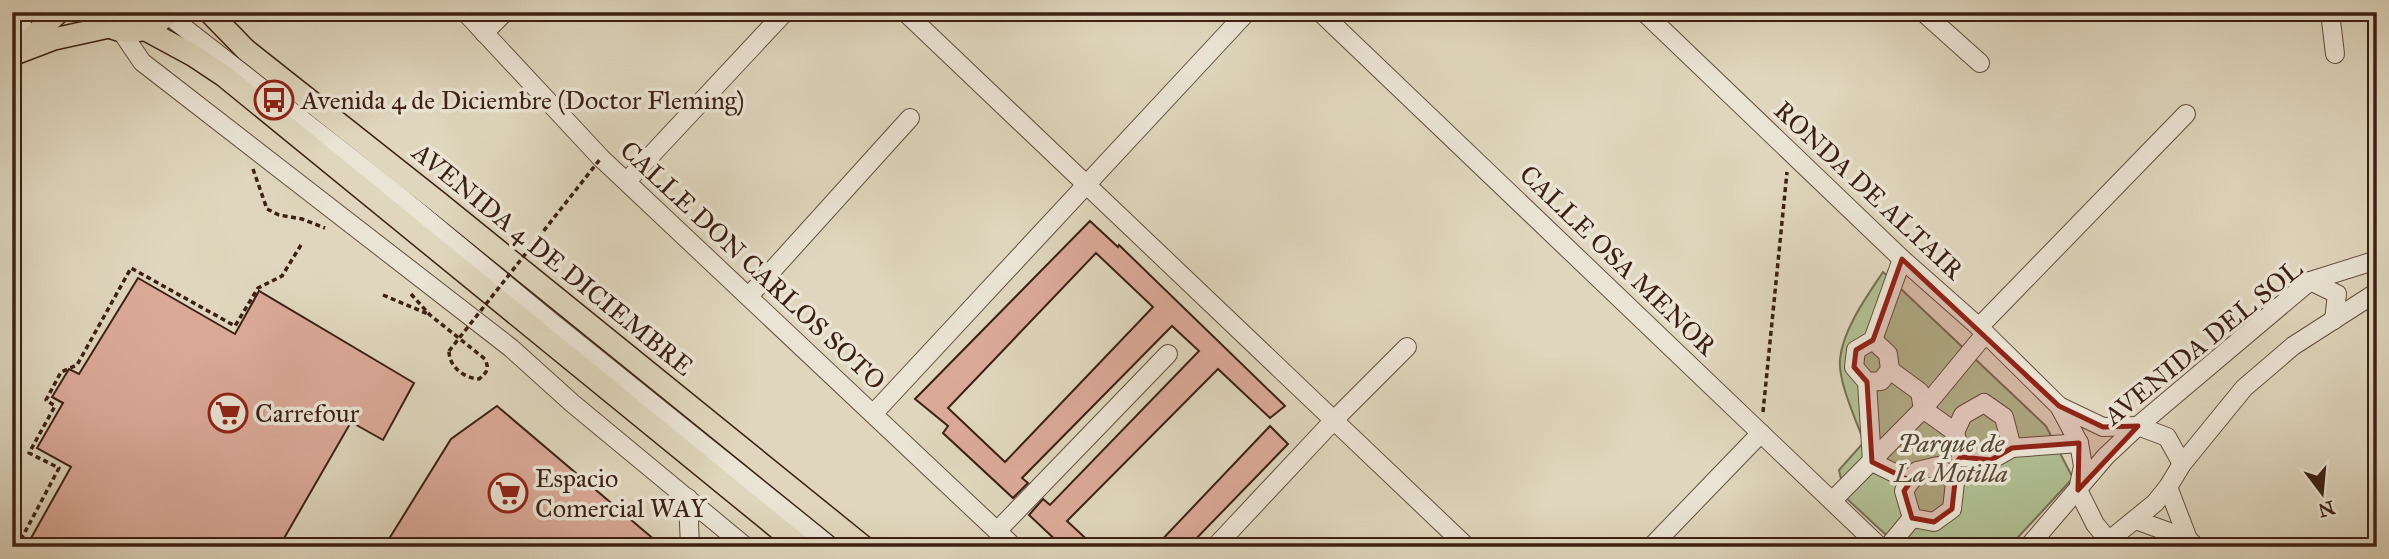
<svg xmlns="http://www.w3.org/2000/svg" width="2389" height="559" viewBox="0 0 2389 559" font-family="'IM FELL Great Primer',serif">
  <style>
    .green { fill: #b0be92; stroke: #766f53; stroke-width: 2 }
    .building { fill: #dba998; stroke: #3c2014; stroke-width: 2; fill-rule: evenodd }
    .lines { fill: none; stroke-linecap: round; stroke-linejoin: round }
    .minor-casing { stroke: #654e3e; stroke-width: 20 }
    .major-casing { stroke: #3c2014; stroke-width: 24 }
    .path { stroke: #3c2014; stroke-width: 3.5; stroke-dasharray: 5 3.5; stroke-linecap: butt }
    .minor { stroke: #eae4d4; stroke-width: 18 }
    .major { stroke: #dfd6bd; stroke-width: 21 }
    .path-bridge { stroke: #3c2014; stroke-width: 3.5; stroke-dasharray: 5 3.5; stroke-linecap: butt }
    .marked { fill: #8f2418; fill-opacity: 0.2; stroke: #8f2418; stroke-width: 5; stroke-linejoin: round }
    .labels { text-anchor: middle; stroke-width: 7; stroke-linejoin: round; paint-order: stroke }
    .poi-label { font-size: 26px; fill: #3c2014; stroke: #eae4d4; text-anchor: start }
    .street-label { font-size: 26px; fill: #3c2014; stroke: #eae4d4 }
    .park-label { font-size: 26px; font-style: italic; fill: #594834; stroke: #eae4d4 }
  </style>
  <rect width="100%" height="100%" fill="#dfd6bd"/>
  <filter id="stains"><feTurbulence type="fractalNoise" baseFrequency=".00286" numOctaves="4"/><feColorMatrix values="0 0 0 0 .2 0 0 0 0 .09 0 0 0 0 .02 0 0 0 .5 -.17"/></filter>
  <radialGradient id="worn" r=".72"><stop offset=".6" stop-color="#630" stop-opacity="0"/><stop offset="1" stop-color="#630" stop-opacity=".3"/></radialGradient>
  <path class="green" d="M1883,272L2046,426L2073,478L2009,547H1899L1845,497L1839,470L1864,442C1856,420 1838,382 1840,359C1843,329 1867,296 1883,272Z"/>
  <g class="building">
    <path d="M1090,221L1118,247L1119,245L1285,406L1270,418L1218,369L1067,521L1095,547H1063L1029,515L1043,499L1050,505L1199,351L1172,326L1022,478L1028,483L1013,498L943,433L948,426L915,399ZM1096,253L1153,307L1005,462L948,408Z"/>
    <polygon points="138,278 235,334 259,291 414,383 383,440 351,422 279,547 26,547 71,467 37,448 63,403 52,397 69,369 79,374"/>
    <polygon points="497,406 663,547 384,547 451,439"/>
    <polygon points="1270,426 1288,444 1188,547 1155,547"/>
  </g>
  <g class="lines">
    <defs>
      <g id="minor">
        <polyline points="164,12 391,189 550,321 831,547"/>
        <polyline points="465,12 601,158 1014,547"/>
        <polyline points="905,12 1467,547"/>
        <polyline points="1320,12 1880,547"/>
        <polyline points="1644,12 1902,259 1979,327 2059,406 2079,443 2083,466 2078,490"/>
        <polyline points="1923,12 1980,63"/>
        <polyline points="2330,12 2335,54"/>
        <polyline points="121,31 142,62 511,348 572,403 746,547"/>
        <polyline points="484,33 505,12"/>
        <polyline points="12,34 22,22 24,12"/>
        <polyline points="627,181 785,12"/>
        <polyline points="2310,281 2337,294 2334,320"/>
        <polyline points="749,296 910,118"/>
        <polyline points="1979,327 2186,114"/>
        <polyline points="1873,340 1888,354 1890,370 1881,381 1867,382 1854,367 1856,350 1873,340 1902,259"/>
        <polyline points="1890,370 1920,392 1923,409 1955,432 1961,457"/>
        <polyline points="1867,382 1872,462"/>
        <polyline points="2059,406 2103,427 2138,426 2167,437 2182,464"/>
        <polyline points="873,414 1247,12"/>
        <polyline points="1955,432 1963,415 1984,403 2004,417 2012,448"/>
        <polyline points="1961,457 1991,460 2012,448 2079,443"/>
        <polyline points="1872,462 1911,481"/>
        <polygon points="1938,466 1955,482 1952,509 1934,522 1912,518 1904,491 1917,471"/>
        <polyline points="2168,487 2188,539 2196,547"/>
        <polyline points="2078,490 2095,524 2108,540"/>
        <polyline points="688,498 690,547"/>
        <polyline points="1832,501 1923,409 1985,334"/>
        <polyline points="2136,520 2188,539"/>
        <polyline points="997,531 1168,354"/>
        <polyline points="1215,547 1334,420 1407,347"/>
        <polyline points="1651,547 1761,433"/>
        <polyline points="1888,547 1912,518"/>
        <polyline points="2028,547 2106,456 2138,426 2310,281 2377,260"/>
        <polyline points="2101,547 2155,503 2168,487 2182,464 2244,388 2293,346 2377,292"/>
      </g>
      <g id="major">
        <path d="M91,12C116,39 145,37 170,12"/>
        <polyline points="209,12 246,50 438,202 864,547"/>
        <polyline points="146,30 194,56 224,76 801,547"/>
        <polyline points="22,46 59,12"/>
        <polyline points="12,55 54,39 109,27"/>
      </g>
    </defs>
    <use href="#minor" class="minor-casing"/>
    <use href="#major" class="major-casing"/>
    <g class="path">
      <polyline points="253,169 267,209 279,215 302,219 325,228"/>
      <path d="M411,294L430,315L485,359C489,368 488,372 479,379C464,378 449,367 449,351"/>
      <polyline points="383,295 428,314"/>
      <polyline points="1763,412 1787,172"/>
      <polyline points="17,547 59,468 29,453 55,406 46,400 61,372 77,365 131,268 235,326 258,288 282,276 301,245"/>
    </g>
    <use href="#minor" class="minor"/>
    <use href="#major" class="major"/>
    <polyline class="path-bridge" points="449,351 601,158"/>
  </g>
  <path class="marked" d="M1902,259L2059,406L2103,427L2138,426L2078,490L2079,443L2012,448L1991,460L1961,457L1946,473L1955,482L1952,509L1934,522L1912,518L1904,491L1911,481L1872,462L1867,382L1854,367L1856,350L1873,340Z"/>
  <defs>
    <symbol id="bus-ring" viewBox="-11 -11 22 22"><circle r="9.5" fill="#eae4d4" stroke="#8f2418" stroke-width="1.5"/><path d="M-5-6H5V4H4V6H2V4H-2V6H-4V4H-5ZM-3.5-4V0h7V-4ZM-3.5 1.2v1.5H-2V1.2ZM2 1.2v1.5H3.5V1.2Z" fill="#8f2418"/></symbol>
    <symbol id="supermarket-ring" viewBox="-11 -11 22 22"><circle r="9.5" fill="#eae4d4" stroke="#8f2418" stroke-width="1.5"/><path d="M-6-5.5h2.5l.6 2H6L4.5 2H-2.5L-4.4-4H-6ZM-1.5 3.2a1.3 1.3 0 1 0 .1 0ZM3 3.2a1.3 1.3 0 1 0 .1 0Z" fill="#8f2418"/></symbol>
  </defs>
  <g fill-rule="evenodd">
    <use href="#bus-ring" x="252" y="78" width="44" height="44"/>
    <use href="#supermarket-ring" x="206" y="391" width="44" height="44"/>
    <use href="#supermarket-ring" x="486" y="471" width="44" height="44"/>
  </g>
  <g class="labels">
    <g class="poi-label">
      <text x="301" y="109">Avenida 4 de Diciembre (Doctor Fleming)</text>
      <text x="255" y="422">Carrefour</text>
      <text x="535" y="487">Espacio<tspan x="535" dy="30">Comercial WAY</tspan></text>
    </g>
    <g class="street-label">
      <text transform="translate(1869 190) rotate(43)" y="9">RONDA DE ALTAIR</text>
      <text transform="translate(553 259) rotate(39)" y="9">AVENIDA 4 DE DICIEMBRE</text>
      <text transform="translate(1618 260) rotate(44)" y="9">CALLE OSA MENOR</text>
      <text transform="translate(753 265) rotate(43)" y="9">CALLE DON CARLOS SOTO</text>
      <text transform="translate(2203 342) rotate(-39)" y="9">AVENIDA DEL SOL</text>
    </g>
    <g class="park-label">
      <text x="1951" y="452">Parque de<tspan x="1951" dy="30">La Motilla</tspan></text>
    </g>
  </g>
  <rect width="2389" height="559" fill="none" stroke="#dfd6bd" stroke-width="42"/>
  <rect x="14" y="14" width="2361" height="531" fill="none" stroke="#3c2014" stroke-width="3.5"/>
  <rect x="21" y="21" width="2347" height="517" fill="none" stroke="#3c2014" stroke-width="2"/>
  <g transform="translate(2322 493) rotate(164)" stroke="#eae4d4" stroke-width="5" paint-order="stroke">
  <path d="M0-5L12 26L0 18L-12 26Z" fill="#3c2014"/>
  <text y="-10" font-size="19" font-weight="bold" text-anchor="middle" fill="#3c2014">N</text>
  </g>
  <rect width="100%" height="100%" filter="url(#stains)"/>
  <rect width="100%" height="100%" fill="url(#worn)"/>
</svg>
